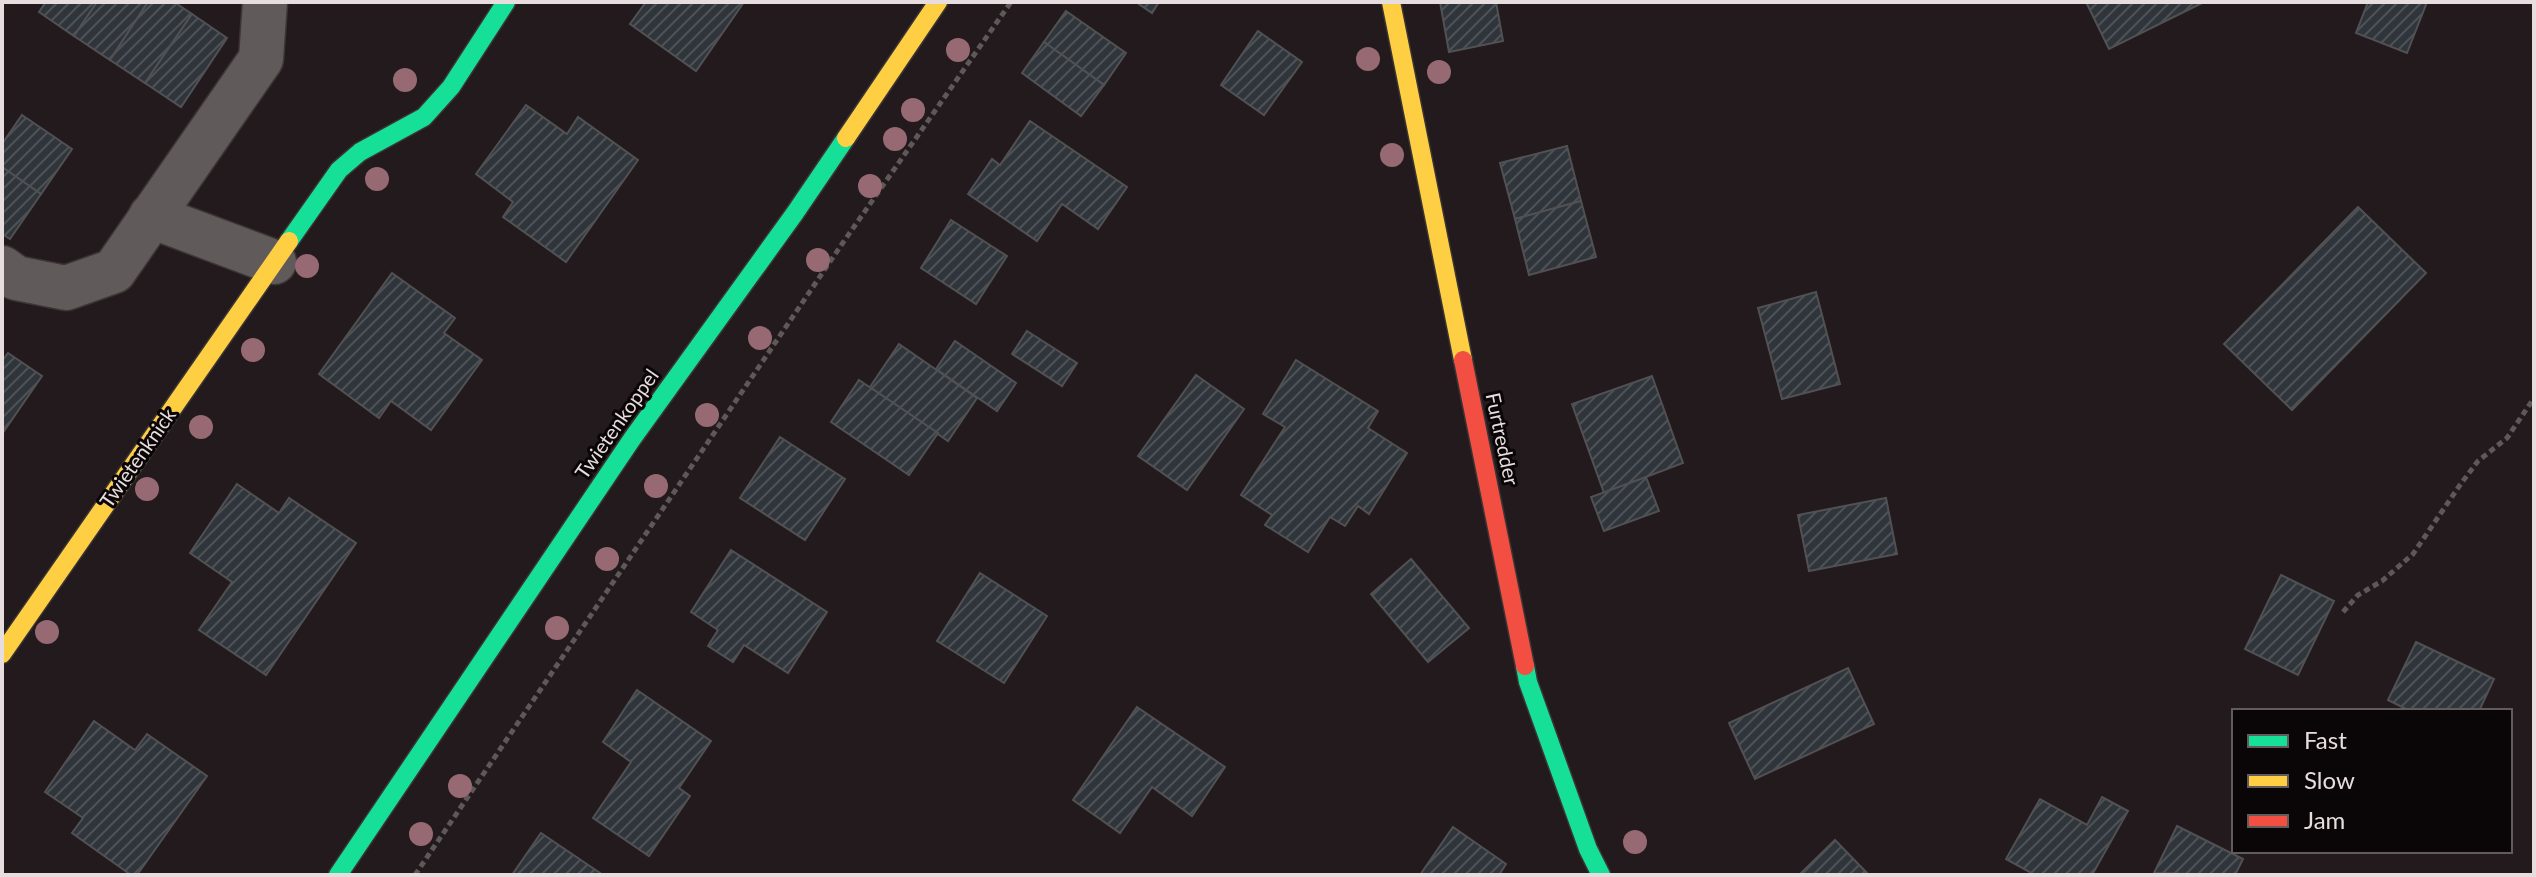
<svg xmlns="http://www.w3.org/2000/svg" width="2536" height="877" viewBox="0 0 2536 877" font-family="Lato,sans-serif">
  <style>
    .building { fill: url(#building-hatch); stroke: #515154; stroke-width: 2 }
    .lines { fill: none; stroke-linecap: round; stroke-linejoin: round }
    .street-casing { stroke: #3b3535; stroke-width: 47 }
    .fast-casing { stroke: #3b3535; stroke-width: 21 }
    .slow-casing { stroke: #3b3535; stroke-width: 21 }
    .jam-casing { stroke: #3b3535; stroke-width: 21 }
    .path { stroke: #5e5859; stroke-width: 5; stroke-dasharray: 6 4; stroke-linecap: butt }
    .street { stroke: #605a5b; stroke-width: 44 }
    .fast { stroke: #16e098; stroke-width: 18 }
    .slow { stroke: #ffcf43; stroke-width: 18 }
    .jam { stroke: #f24e42; stroke-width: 18 }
    .tree { fill: #976973 }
    .labels { text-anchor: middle; stroke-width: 6; stroke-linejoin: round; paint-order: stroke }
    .street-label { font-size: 20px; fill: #e7dcde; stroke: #0a0506 }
  </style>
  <defs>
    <pattern id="building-hatch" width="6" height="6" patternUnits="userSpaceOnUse" patternTransform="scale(2)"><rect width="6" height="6" fill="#2f353a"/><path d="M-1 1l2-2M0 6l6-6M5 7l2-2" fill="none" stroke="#4d5256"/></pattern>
  </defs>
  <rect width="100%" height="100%" fill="#221a1c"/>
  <g class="building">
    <polygon points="46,2 97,2 74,36 39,12"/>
    <polygon points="97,2 148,2 110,60 74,36"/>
    <polygon points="148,2 174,2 192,14 145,83 110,60"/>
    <polygon points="646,2 744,2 696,71 630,24"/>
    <polygon points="1136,2 1159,2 1152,13"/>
    <polygon points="1440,2 1496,2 1503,41 1449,52"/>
    <polygon points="2086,2 2204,2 2109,49"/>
    <polygon points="2368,2 2427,2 2407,53 2356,33"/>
    <polygon points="1066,11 1126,53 1104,85 1044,42"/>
    <polygon points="192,14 227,38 181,107 145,83"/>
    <polygon points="1258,31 1302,62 1264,115 1221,85"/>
    <polygon points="1044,42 1104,85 1081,116 1022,73"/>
    <polygon points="526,105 567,134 578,117 638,160 566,262 503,217 513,202 476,174"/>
    <polygon points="22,115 72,149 41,194 2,167 2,144"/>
    <polygon points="1030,121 1127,187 1098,229 1062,204 1037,241 968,194 992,159 1000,165"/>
    <polygon points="1567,146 1581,201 1515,219 1500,163"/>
    <polygon points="2,167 41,194 10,239 2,234"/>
    <polygon points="1581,201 1596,257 1529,275 1515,219"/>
    <polygon points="2358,207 2426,273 2292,410 2224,344"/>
    <polygon points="951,220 1007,256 976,304 921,268"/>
    <polygon points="392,273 455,318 444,333 482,360 431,430 391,401 379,418 319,374"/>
    <polygon points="1816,292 1840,384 1782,399 1758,308"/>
    <polygon points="1027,331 1077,363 1062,386 1012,354"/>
    <polygon points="955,341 1016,383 997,411 936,369"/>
    <polygon points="899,344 977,398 948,441 870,387"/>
    <polygon points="8,353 42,376 2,434 2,361"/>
    <polygon points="1296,360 1378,411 1368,428 1407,453 1369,514 1358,506 1345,526 1330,517 1308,552 1265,525 1272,515 1241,495 1285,427 1263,414"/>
    <polygon points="1196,375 1244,409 1187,490 1138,456"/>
    <polygon points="1652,376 1683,463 1604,493 1572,404"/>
    <polygon points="859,380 938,433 909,475 831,422"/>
    <polygon points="780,437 845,479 805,540 740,498"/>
    <polygon points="1646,477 1659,511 1604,531 1591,497"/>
    <polygon points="237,484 279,513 289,498 356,543 266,675 199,630 232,582 190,553"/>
    <polygon points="1886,498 1897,554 1809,571 1798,515"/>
    <polygon points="731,550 827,612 788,673 744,645 733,662 708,646 718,630 691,612"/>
    <polygon points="1411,559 1469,628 1428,662 1371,594"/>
    <polygon points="980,573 1047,616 1004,683 937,641"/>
    <polygon points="2281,575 2334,601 2298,675 2245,649"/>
    <polygon points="2416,642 2494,679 2479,711 2410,711 2388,700"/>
    <polygon points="1848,668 1874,724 1755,779 1729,723"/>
    <polygon points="637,690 711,741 679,788 690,796 649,856 593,818 631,762 603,742"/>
    <polygon points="1137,707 1225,767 1192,816 1152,787 1120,833 1073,800"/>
    <polygon points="94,721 135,750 147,734 207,776 137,875 131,875 72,833 83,818 45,792"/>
    <polygon points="2102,797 2128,811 2092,875 2035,875 2006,859 2040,799 2087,825"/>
    <polygon points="2177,826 2243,859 2235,875 2154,873"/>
    <polygon points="1453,827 1506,864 1499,875 1420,875"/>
    <polygon points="541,833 603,875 512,875"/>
    <polygon points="1835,840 1869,875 1799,875"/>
  </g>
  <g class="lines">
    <defs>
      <g id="street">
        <polyline points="151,216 274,262"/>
        <polyline points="2,268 16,278 66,288 114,271 261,59 265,2"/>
      </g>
      <g id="fast">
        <polyline points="289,241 339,170 360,152 424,117 451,87 506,2"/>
        <polyline points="1525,666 1528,682 1588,849 1601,875"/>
        <polyline points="338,875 632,439 795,213 846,138"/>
      </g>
      <g id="slow">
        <polyline points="1391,2 1463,360"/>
        <polyline points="846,138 938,2"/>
        <polyline points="2,654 289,241"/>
      </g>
      <polyline id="jam" points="1463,360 1525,666"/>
    </defs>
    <use href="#street" class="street-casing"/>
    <use href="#fast" class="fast-casing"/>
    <use href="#slow" class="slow-casing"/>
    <use href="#jam" class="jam-casing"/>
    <g class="path">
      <polyline points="2343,612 2358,595 2382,581 2413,554 2460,485 2478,461 2507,438 2534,398"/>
      <polyline points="415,875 842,244 1011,2"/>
    </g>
    <use href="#street" class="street"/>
    <use href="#fast" class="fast"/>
    <use href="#slow" class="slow"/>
    <use href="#jam" class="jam"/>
  </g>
  <g class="tree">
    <circle cx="958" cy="50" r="12"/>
    <circle cx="1368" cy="59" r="12"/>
    <circle cx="1439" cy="72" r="12"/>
    <circle cx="405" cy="80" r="12"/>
    <circle cx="913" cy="110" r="12"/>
    <circle cx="895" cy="139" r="12"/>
    <circle cx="1392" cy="155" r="12"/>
    <circle cx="377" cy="179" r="12"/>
    <circle cx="870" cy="186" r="12"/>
    <circle cx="818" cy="260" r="12"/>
    <circle cx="307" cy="266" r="12"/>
    <circle cx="760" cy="338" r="12"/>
    <circle cx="253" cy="350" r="12"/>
    <circle cx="707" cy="415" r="12"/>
    <circle cx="201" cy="427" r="12"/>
    <circle cx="656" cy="486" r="12"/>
    <circle cx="147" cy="489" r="12"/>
    <circle cx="607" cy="559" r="12"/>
    <circle cx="557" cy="628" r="12"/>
    <circle cx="47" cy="632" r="12"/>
    <circle cx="460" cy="786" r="12"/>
    <circle cx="421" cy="834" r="12"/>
    <circle cx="1635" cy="842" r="12"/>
  </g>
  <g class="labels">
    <g class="street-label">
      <text transform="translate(617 424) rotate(-55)" y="7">Twietenkoppel</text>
      <text transform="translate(1502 439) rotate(78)" y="7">Furtredder</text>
      <text transform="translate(138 458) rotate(-55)" y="7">Twietenknick</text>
    </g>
  </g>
  <rect width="2536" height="877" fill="none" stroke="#e7dcde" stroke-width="8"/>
  <rect x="2232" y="709" width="280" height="144" fill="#0a0506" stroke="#625b5c" stroke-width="2"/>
  <rect x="2248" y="735" width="40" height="12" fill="#16e098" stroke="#625b5c" stroke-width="2"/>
  <text x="2304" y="749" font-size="24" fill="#e7dcde">Fast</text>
  <rect x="2248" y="775" width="40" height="12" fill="#ffcf43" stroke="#625b5c" stroke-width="2"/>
  <text x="2304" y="789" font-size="24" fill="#e7dcde">Slow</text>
  <rect x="2248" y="815" width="40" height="12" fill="#f24e42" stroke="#625b5c" stroke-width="2"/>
  <text x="2304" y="829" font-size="24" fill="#e7dcde">Jam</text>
</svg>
